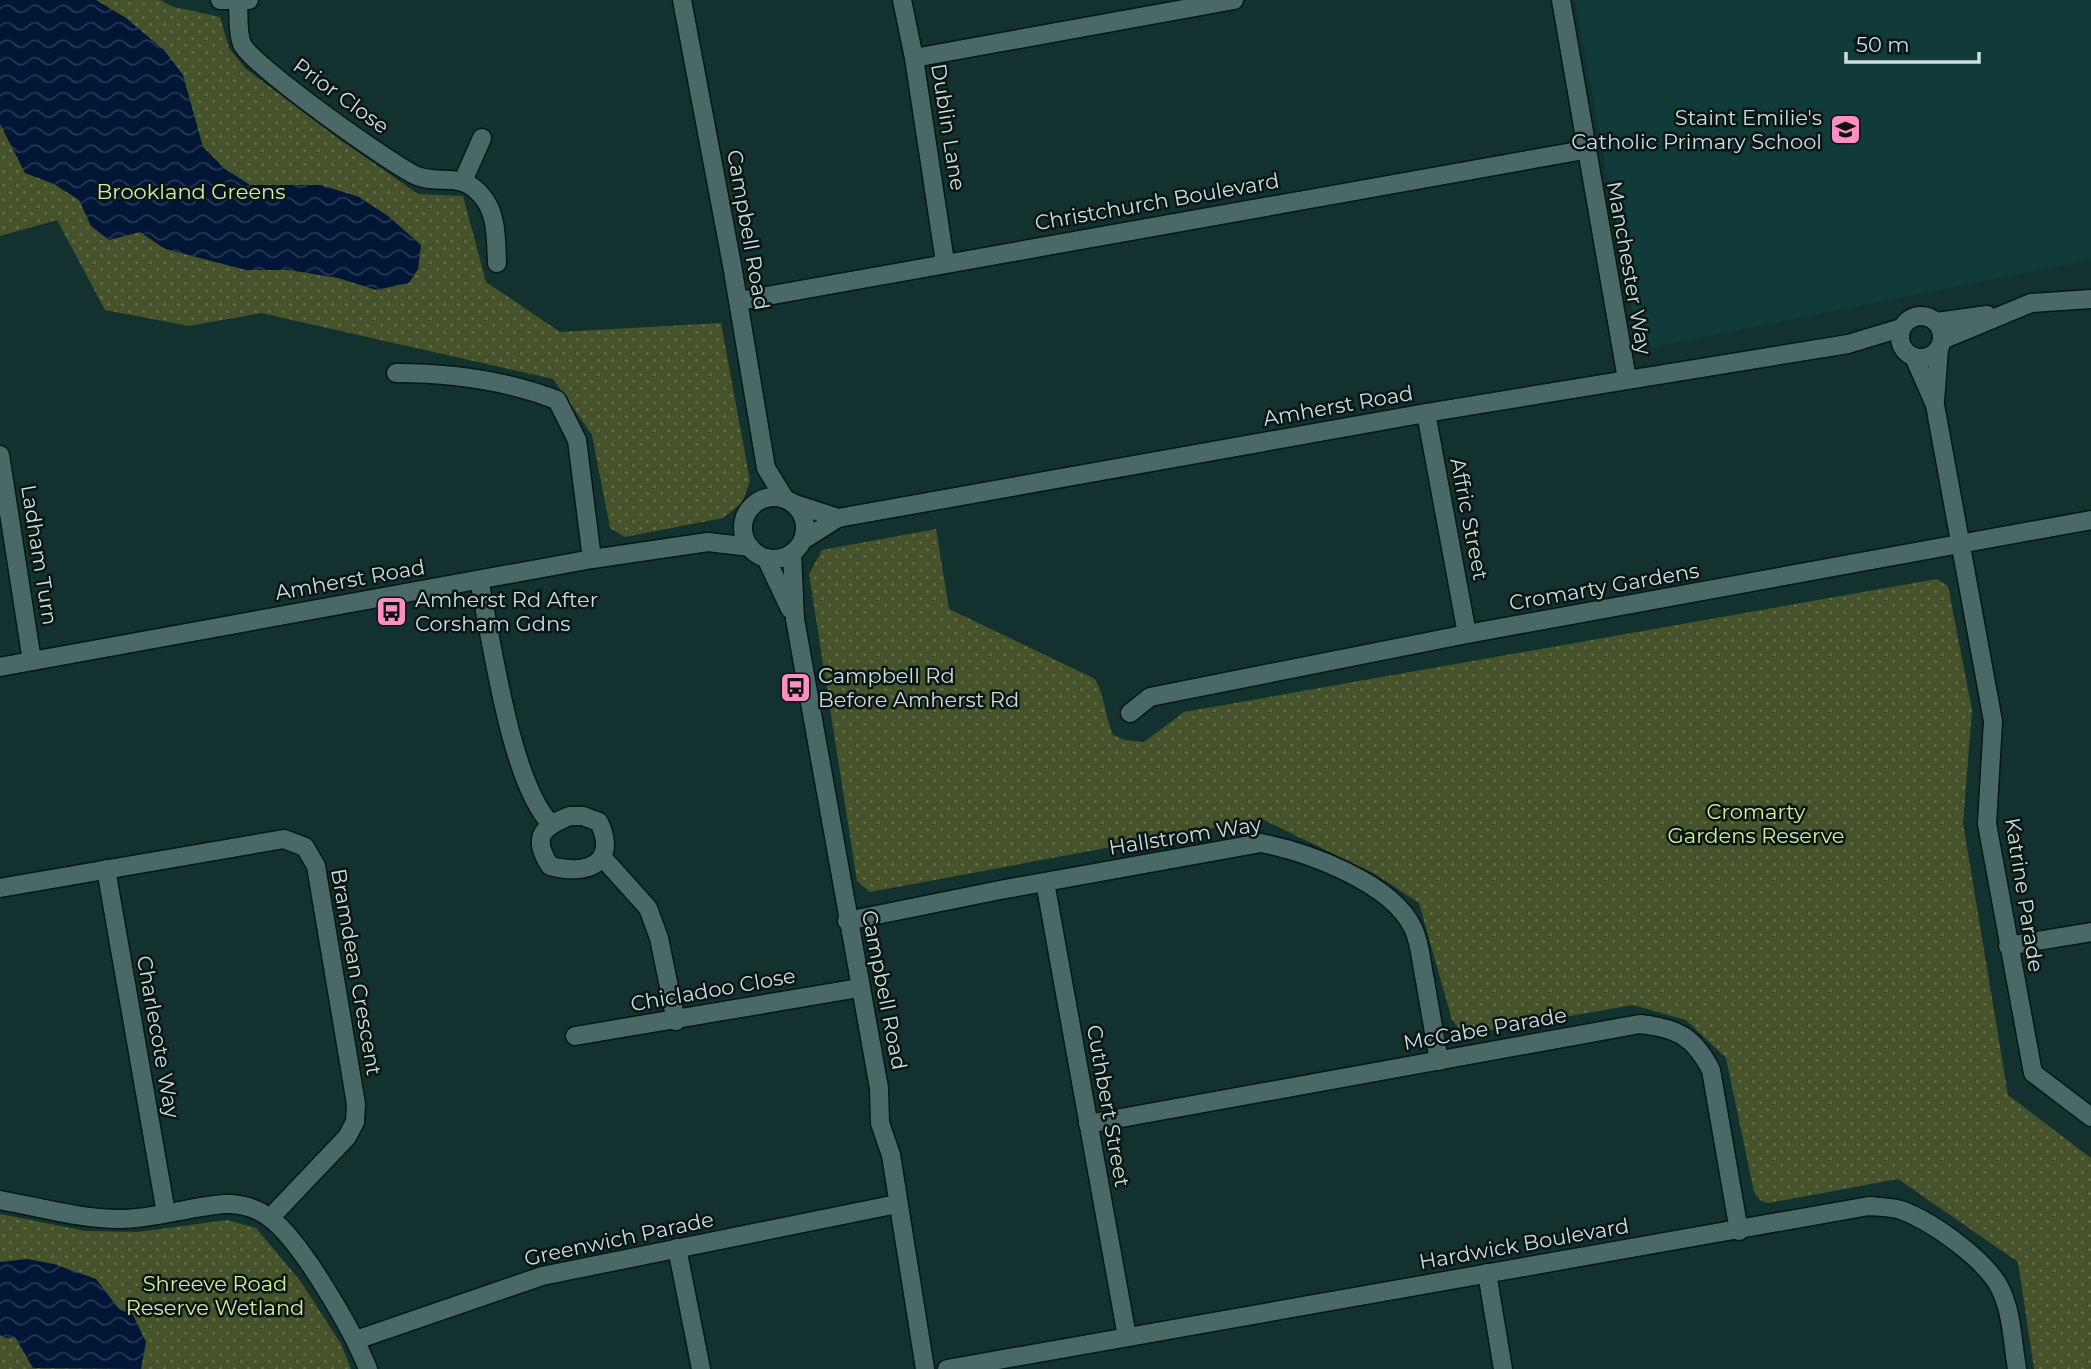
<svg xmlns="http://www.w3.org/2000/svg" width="2091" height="1369" viewBox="0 0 2091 1369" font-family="Montserrat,sans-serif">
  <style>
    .built { fill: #113b38 }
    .park { fill: url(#park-dots) }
    .water { fill: url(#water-waves) }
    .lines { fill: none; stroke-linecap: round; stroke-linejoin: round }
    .street-casing { stroke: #001816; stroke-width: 21 }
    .secondary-casing { stroke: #001816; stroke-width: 21 }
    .street { stroke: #4a6966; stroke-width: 18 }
    .secondary { stroke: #4a6966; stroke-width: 18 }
    .labels { text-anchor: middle; stroke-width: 5; stroke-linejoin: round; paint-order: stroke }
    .street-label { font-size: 21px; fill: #cededc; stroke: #0a1615 }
    .poi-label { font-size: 21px; fill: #cededc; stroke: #0a1615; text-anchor: start }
    .park-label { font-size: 21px; fill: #d4ed9f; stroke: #0a1615 }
  </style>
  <defs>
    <pattern id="park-dots" width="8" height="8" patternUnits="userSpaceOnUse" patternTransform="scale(1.75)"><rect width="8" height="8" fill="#46532a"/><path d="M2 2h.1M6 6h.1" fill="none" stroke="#606b48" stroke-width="1.8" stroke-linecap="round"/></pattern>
    <pattern id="water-waves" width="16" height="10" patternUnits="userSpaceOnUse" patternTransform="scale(1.75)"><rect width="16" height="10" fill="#001637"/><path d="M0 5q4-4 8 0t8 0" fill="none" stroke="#243753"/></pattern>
  </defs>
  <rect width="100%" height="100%" fill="#13312e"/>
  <polygon class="built" points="1575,0 2091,0 2091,260 1652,347 1636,332"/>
  <g class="park">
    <polygon points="0,0 160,0 174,7 220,17 229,48 245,68 335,136 418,194 463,196 486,282 560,332 721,323 750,481 742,503 723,518 625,537 610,528 592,435 553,379 261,313 189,326 105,310 57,220 0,236"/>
    <path d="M936,529L949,609L1095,679C1105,697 1105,716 1113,735L1125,740L1144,742L1184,712L1937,579L1948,586L1972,710L1963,823L2008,1095L2091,1158V1369H2034L2018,1262L1898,1179L1768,1203L1760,1200L1754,1192L1726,1058L1686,1020L1633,1005L1473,1033L1461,1031L1452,1020L1419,903L1375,874L1262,819L870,892L857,881L809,574L822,550Z"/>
    <polygon points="0,1214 86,1231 138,1232 227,1220 256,1228 301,1282 341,1344 351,1369 0,1369"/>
  </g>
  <g class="water">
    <polygon points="0,0 96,0 126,18 164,50 183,75 203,147 225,169 250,185 321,185 359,197 388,216 421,245 418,269 409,283 376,290 338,278 289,270 246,270 165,249 140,232 109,240 91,226 79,200 54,184 25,173 0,124"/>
    <polygon points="27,1259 54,1264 96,1279 119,1309 133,1315 146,1342 141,1369 33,1368 15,1337 6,1338 0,1335 0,1262"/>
  </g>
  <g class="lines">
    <defs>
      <g id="street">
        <polyline points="902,0 914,58 945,262"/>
        <polyline points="1561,0 1627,379"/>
        <path d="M238,1C239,14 237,32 242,44C251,65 392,165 417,176C443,186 463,169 485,200C497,217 496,242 497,263"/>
        <polyline points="914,58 1234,0"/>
        <polyline points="463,181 482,138"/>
        <polyline points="739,301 1584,150"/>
        <polyline points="1914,357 1935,405 1993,721 1987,824 2033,1073 2091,1117"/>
        <path d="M396,373C452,373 505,380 557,400L577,440L592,559"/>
        <polyline points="1935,401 1939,349"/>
        <polyline points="1426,413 1467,634"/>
        <polyline points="0,455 32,661"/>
        <path d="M479,580C492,641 510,780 550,823"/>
        <polyline points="1130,713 1150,697 1467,634 2091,520"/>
        <path d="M570,816H583L599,822C619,864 586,876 550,866C532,838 541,827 570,816Z"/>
        <polyline points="603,858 648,908 659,938 676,1021"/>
        <polyline points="106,869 166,1213"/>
        <polyline points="1045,882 1127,1337"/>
        <polyline points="0,888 284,839 305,847 316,866 356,1104 355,1122 347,1137 270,1218"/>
        <path d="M847,921L1000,890L1261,843C1308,852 1392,883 1413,928C1420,942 1421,960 1424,975C1429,1004 1434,1032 1439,1061"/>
        <polyline points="2008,946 2091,932"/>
        <polyline points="575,1036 859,988"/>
        <path d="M1088,1124L1640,1024C1678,1028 1694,1037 1711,1070L1739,1231"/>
        <path d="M0,1200C39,1207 80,1219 120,1219C156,1219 191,1206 226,1204C241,1203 258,1209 270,1218C302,1242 353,1331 368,1369"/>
        <polyline points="677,1248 701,1369"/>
        <polyline points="1487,1273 1503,1369"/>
        <polyline points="356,1340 542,1276 897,1204"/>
        <path d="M947,1369L1869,1206C1880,1207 1891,1207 1901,1210C1933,1222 1992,1263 2003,1295C2012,1317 2013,1345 2017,1369"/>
      </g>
      <g id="secondary">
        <polyline points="220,0 249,0"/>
        <polyline points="682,0 732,265 766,468 785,499"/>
        <circle cx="1921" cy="337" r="21"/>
        <polyline points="1937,322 1987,315"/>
        <polyline points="1942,340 2031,303 2091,299"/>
        <circle cx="774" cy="528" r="31"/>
        <polyline points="795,504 838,518"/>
        <polyline points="803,540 838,518 1426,413 1848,344 1901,328"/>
        <polyline points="792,553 795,619 879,1088 880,1123 891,1155 925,1369"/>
        <polyline points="766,558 790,609"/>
        <polyline points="0,667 592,559 708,542 750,547"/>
      </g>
    </defs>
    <use href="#street" class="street-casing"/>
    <use href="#secondary" class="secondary-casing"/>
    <use href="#street" class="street"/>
    <use href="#secondary" class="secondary"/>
  </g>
  <defs>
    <symbol id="school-square" viewBox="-11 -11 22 22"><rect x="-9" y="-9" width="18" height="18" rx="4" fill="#fc8fc1" stroke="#0a1615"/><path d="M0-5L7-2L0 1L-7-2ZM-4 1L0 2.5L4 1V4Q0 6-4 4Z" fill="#111"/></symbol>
    <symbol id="bus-square" viewBox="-11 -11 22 22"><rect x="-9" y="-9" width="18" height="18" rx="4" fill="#fc8fc1" stroke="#0a1615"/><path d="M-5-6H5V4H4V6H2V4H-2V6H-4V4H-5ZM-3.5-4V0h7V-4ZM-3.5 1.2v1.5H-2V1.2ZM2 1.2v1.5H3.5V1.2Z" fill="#111"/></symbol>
  </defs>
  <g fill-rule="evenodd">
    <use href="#school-square" x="1828" y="112" width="35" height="35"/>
    <use href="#bus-square" x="374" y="594" width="35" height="35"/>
    <use href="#bus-square" x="778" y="670" width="35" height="35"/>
  </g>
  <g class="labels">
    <g class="street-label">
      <text transform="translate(341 96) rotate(36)" y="7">Prior Close</text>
      <text transform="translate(948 127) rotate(81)" y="7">Dublin Lane</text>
      <text transform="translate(1157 202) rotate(-10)" y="7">Christchurch Boulevard</text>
      <text transform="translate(748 230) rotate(80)" y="7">Campbell Road</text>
      <text transform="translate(1629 268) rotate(80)" y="7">Manchester Way</text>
      <text transform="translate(1338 406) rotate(-10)" y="7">Amherst Road</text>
      <text transform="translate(1469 519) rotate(79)" y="7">Affric Street</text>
      <text transform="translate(39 555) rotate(81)" y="7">Ladham Turn</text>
      <text transform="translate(350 580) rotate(-10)" y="7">Amherst Road</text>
      <text transform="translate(1604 587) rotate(-10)" y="7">Cromarty Gardens</text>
      <text transform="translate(1185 836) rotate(-9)" y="7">Hallstrom Way</text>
      <text transform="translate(2024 895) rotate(81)" y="7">Katrine Parade</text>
      <text transform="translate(356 972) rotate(80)" y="7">Bramdean Crescent</text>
      <text transform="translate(713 990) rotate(-10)" y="7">Chicladoo Close</text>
      <text transform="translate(884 990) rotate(79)" y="7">Campbell Road</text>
      <text transform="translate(1485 1029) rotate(-10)" y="7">McCabe Parade</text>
      <text transform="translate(158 1037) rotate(80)" y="7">Charlecote Way</text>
      <text transform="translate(1108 1106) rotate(80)" y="7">Cuthbert Street</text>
      <text transform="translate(619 1239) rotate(-12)" y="7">Greenwich Parade</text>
      <text transform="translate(1524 1244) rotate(-10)" y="7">Hardwick Boulevard</text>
    </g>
    <g class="poi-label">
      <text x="1822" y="125" text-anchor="end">Staint Emilie's<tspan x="1822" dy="24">Catholic Primary School</tspan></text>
      <text x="415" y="607">Amherst Rd After<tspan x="415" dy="24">Corsham Gdns</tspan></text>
      <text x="818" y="683">Campbell Rd<tspan x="818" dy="24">Before Amherst Rd</tspan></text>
    </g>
    <g class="park-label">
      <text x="191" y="199">Brookland Greens</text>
      <text x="1756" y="819">Cromarty<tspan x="1756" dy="24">Gardens Reserve</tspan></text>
      <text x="215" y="1291">Shreeve Road<tspan x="215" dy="24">Reserve Wetland</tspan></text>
    </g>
  </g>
  <path d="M1846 52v10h133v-10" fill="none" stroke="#cededc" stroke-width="3.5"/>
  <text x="1856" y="52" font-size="21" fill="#cededc" stroke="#0a1615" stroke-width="5" paint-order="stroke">50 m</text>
</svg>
